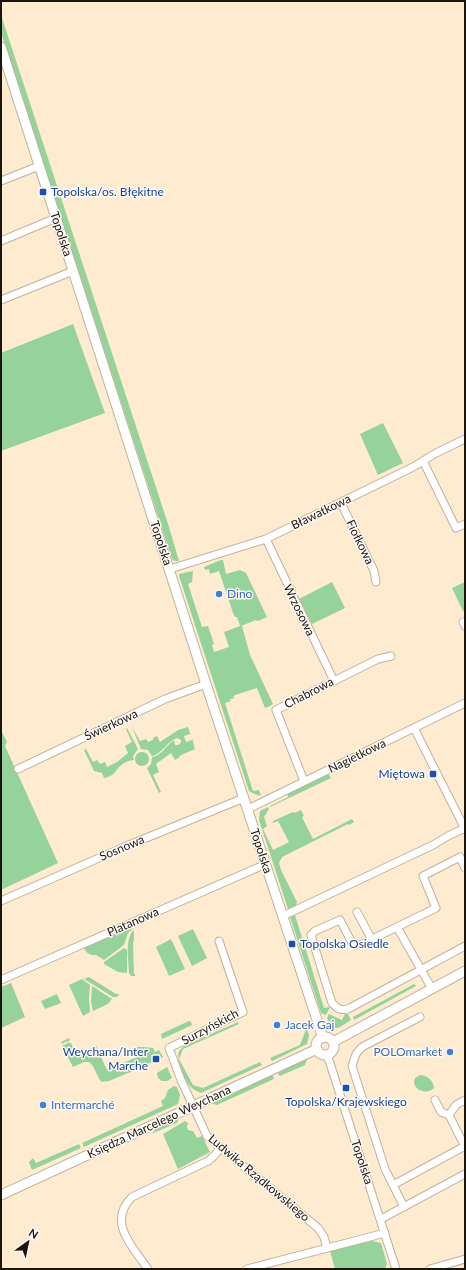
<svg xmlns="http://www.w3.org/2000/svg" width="466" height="1270" viewBox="0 0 466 1270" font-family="Lato,sans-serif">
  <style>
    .green { fill: #95d39b }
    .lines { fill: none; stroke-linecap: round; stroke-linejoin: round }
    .minor-casing { stroke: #c3b197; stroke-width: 9 }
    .tertiary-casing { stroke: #c3b197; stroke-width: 11 }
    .minor { stroke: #fff; stroke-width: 7 }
    .tertiary { stroke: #fff; stroke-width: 9 }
    .transit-dot { fill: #1a4fb4; stroke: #fefaf5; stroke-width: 1.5 }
    .shop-dot { fill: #3f7fe0; stroke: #fefaf5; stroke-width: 1.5 }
    .labels { text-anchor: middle; stroke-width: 3; stroke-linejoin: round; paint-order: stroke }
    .transit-label { font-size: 12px; fill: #164399; stroke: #fefaf5; text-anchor: start }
    .street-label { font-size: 12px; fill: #1c150b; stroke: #fefaf5 }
    .shop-label { font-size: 12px; fill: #366cbe; stroke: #fefaf5; text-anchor: start }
  </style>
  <rect width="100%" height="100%" fill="#feebd0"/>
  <g class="green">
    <polygon points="1,15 169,527 179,561 175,561 172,559 1,33"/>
    <polygon points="73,324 105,413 1,451 1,353"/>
    <polygon points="383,423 403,463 378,475 360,434"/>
    <polygon points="221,560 223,560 226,574 240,570 246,573 267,617 258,621 256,620 241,626 242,626 250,655 273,704 268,707 265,708 257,688 235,695 233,697 235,698 230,699 231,701 225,703 253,791 259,790 261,796 254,794 249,791 179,576 179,574 193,571 192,582 188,584 202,627 208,626 214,644 212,645 214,652 229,647 224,632 240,626 237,617 235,617 233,613 219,571 210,574 209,569 205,570 204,567"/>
    <polygon points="332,582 345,608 312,624 299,599"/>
    <polygon points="465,582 465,610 463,611 452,588"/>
    <path d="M132,727L140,741L146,739L148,742L153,740V738L157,736L160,742L178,730L188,727L191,736L190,734L184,736L186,742L192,740V738L195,749L179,756L180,757L175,760L171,753L156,764L159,772L153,775L161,792L159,793L147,768L151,764L152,757C163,755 165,746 174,740L175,745H179L181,742V740L177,738C166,742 163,753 152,756L148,750L141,749Z"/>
    <path d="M127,728L138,749L133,756L134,760C115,762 119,776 104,778L102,773L94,771L84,750L86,749L93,762L97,760L100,764L105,762L107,767L117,762L128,753L125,746L132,742L126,729Z"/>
    <polygon points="1,730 7,742 5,746 58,863 1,890"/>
    <circle cx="142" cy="759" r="7"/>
    <polygon points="328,774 331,778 270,807 270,806 288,797 287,794"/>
    <polygon points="268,807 269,809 264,817 267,826 263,829 273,850 289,842 278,821 273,823 273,821 293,812 294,813 301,810 304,816 302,817 313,839 352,819 354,822 349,825 348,824 282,857 279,863 281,870 297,902 295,908 288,909 259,820 260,811"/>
    <polygon points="295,915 324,1008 330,1007 326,1015 321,1013 290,917"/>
    <path d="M134,928L128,933L124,945L104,960L96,955C91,956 86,953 84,948L128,929L129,930Z"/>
    <polygon points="193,929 207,958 192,966 178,936"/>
    <path d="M134,930V941L133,942L134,974H135V976H131L129,973C129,960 124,939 134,930Z"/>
    <polygon points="171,939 185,969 169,976 156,947"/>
    <polygon points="124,948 127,950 127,973 118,972 104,964 104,962"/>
    <polygon points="89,977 116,994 119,994 117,997 113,997 84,979"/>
    <polygon points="82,979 90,985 89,998 90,1012 83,1016 69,985"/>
    <polygon points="11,983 25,1017 1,1028 1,987"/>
    <polygon points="414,984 416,986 354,1020 353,1017"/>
    <polygon points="92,986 112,999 108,1004 93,1011 91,1002"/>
    <polygon points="57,994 61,1003 45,1009 41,1001"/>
    <path d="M329,1014L342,1020L345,1014H348L351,1020C338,1028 334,1034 327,1018Z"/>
    <polygon points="189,1021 191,1022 192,1025 162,1039 161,1034"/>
    <path d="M238,1022L239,1024L183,1049L179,1059L193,1085L203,1088L260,1062L262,1065L201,1093C197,1091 192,1089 190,1086C184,1079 176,1060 179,1051L184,1046Z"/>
    <polygon points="305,1024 309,1035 307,1044 272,1061 270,1058 300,1045 305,1032 303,1025"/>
    <path d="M69,1038L70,1040L68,1041L69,1043H71L76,1054L96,1046L107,1070L137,1057V1047H143L140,1068L109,1081L102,1082C96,1077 96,1067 89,1062H84L73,1067L62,1046L68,1043L67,1041L62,1044L61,1042Z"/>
    <polygon points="143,1047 153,1048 155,1052 159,1050 163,1057 159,1059 157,1057 154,1059 155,1061 140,1067"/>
    <polygon points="307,1059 305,1065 280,1076 278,1074 279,1071"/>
    <polygon points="167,1067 172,1078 167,1081 162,1081 158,1078 157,1073"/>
    <polygon points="271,1075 273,1076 274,1079 217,1105 210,1103"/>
    <path d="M420,1075C428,1076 433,1080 434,1088C427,1096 410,1089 415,1078Z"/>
    <polygon points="174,1086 177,1087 180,1095 178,1104 84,1147 82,1143 163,1106 161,1101 165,1098 168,1090"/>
    <polygon points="179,1118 177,1123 151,1134 160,1126"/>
    <polygon points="185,1121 188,1123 187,1127 188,1130 193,1131 197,1138 202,1136 210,1152 178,1169 163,1134"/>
    <polygon points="79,1144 81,1148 32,1170 29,1162 33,1158 36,1163"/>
    <polygon points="372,1241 381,1243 387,1264 385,1269 335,1269 330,1251"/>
  </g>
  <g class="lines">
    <defs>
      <g id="minor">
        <polyline points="1,181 39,166"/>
        <polyline points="1,241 56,218"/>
        <polyline points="1,300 73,271"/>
        <polyline points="423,461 456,528 465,524"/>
        <polyline points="341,503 374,571 376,582"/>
        <polyline points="266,539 334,681"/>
        <polyline points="170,569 266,539 413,467 436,453 465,439"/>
        <polyline points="463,622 465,626"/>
        <polyline points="414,728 465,829"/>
        <polyline points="18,769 165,699 206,684"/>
        <polyline points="304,781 276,710 378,659 391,656"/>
        <polyline points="248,809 465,703"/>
        <path d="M465,868L460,857L423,876L436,908L360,945L352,943L340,920L315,931L311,935L332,1003C337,1008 340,1011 348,1009L465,946"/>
        <polyline points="1,901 124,847 244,798"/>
        <polyline points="357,912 372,940"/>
        <polyline points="283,916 433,845 448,836 465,828"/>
        <polyline points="397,927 432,989"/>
        <polyline points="219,941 243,1012 169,1048 181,1080 207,1136 318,1228 324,1237 327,1248"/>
        <polyline points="1,980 266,864"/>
        <polyline points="327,1054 396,1269"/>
        <polyline points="435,1100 441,1112 449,1115 465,1147"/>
        <polyline points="449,1115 456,1105 465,1100"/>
        <polyline points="393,1185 465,1146"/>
        <polyline points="404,1207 385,1169 352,1066 356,1054 362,1047 420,1017"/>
        <polyline points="381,1219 465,1174"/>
        <path d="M148,1269C132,1246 107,1222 132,1197L208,1161L214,1156L221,1147"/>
        <polyline points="247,1269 385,1233"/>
        <polyline points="430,1269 465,1259"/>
      </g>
      <g id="tertiary">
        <polyline points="1,47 206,684 323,1038"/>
        <circle cx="325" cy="1046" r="9"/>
        <polyline points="333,1042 465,971"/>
        <polyline points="1,1195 317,1049"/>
      </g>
    </defs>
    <use href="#minor" class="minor-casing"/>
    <use href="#tertiary" class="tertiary-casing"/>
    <use href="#minor" class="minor"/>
    <use href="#tertiary" class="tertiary"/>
  </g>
  <g class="transit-dot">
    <rect x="39" y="188" width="8" height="8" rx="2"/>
    <rect x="429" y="770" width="8" height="8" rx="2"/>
    <rect x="288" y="940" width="8" height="8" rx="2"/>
    <rect x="152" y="1055" width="8" height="8" rx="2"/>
    <rect x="342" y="1084" width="8" height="8" rx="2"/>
  </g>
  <g class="shop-dot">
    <circle cx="219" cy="594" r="4"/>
    <circle cx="277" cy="1025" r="4"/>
    <circle cx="450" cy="1052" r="4"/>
    <circle cx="43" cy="1105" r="4"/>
  </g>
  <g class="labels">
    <g class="transit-label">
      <text x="51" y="196">Topolska/os. Błękitne</text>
      <text x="425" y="778" text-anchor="end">Miętowa</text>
      <text x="300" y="948">Topolska Osiedle</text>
      <text x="148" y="1056" text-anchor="end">Weychana/Inter<tspan x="148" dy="14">Marche</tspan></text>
      <text x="346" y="1106" text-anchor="middle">Topolska/Krajewskiego</text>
    </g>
    <g class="street-label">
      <text transform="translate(61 234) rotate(72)" y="4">Topolska</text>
      <text transform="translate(321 512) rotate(-26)" y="4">Bławatkowa</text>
      <text transform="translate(360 542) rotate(64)" y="4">Fiołkowa</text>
      <text transform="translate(161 543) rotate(72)" y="4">Topolska</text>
      <text transform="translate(299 610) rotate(64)" y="4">Wrzosowa</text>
      <text transform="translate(309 693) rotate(-27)" y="4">Chabrowa</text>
      <text transform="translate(111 725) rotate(-25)" y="4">Świerkowa</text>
      <text transform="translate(357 756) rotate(-26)" y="4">Nagietkowa</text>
      <text transform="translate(122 848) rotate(-23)" y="4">Sosnowa</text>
      <text transform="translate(261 851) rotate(72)" y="4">Topolska</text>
      <text transform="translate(133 922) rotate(-24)" y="4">Platanowa</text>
      <text transform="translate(210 1027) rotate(-28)" y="4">Surzyńskich</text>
      <text transform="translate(159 1122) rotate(-25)" y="4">Księdza Marcelego Weychana</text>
      <text transform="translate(362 1162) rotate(72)" y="4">Topolska</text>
      <text transform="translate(259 1178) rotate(40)" y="4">Ludwika Rządkowskiego</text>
    </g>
    <g class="shop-label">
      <text x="227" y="598">Dino</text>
      <text x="285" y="1029">Jacek Gaj</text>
      <text x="442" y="1056" text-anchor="end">POLOmarket</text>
      <text x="51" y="1109">Intermarché</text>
    </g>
  </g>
  <rect width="466" height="1270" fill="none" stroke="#1c150b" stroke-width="4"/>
  <g transform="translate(28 1242) rotate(33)" stroke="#fefaf5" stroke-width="3" paint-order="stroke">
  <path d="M0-3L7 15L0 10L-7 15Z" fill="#1c150b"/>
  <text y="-6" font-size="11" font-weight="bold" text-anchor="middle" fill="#1c150b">N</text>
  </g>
</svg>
